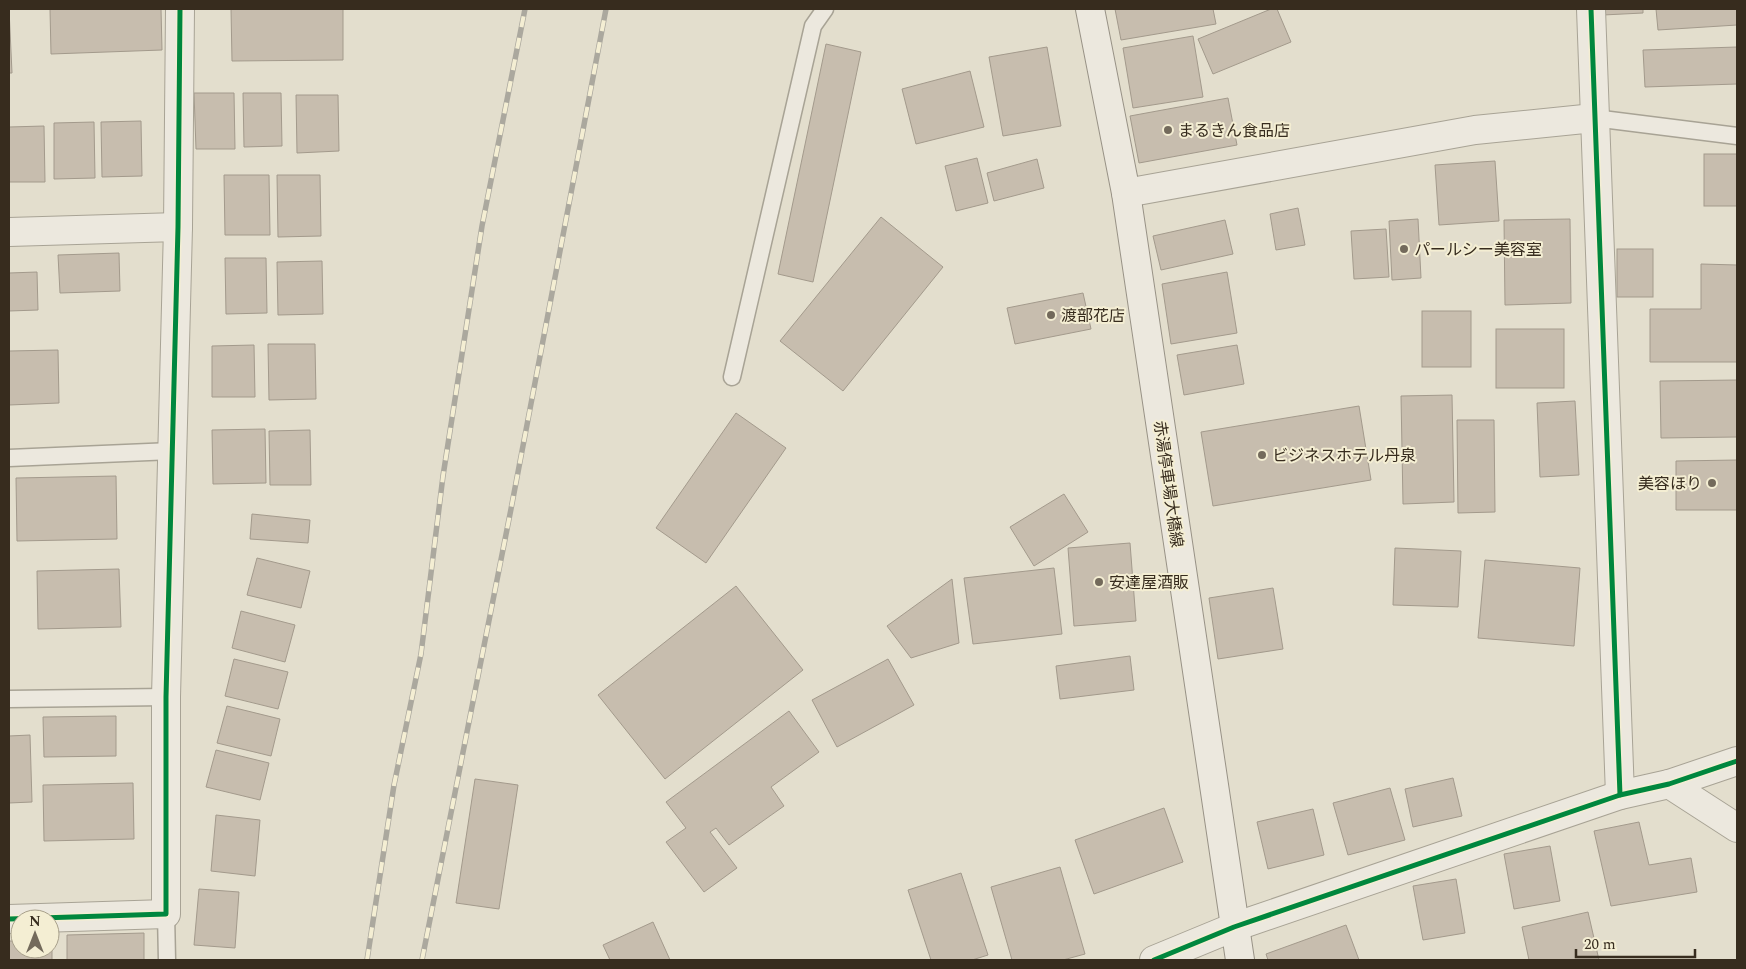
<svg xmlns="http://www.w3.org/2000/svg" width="1746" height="969" viewBox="0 0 1746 969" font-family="Spectral,'Noto Sans JP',serif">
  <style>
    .building { fill: #c7bdae; stroke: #a39a8c }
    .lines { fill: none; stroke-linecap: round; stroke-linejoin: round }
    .service-casing { stroke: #a8a395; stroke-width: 19 }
    .minor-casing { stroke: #a8a395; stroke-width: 30 }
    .secondary-casing { stroke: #989286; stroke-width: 30 }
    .service { stroke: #ece8de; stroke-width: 16 }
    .minor { stroke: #ece8de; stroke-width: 28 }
    .secondary { stroke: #ece8de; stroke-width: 28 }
    .rail-casing { stroke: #aba89e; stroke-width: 5.5 }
    .rail { stroke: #f4eed3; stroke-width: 4; stroke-dasharray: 11; stroke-linecap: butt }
    .cycleway-casing { stroke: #f4eed3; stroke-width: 8 }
    .cycleway { stroke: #00873e; stroke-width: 5 }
    .poi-dot { fill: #736a5b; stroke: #f4eed3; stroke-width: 2 }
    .labels { text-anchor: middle; stroke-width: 4; stroke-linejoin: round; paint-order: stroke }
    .poi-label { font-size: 16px; fill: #372c1e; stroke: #f4eed3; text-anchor: start }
    .street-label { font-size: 16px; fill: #372c1e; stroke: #f4eed3 }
  </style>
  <rect width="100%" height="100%" fill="#e3decd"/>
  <g class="building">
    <polygon points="9,9 12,73 9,73"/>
    <polygon points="50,9 161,9 162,50 51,54"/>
    <polygon points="231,9 343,9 343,60 232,61"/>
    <polygon points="1115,9 1213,9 1216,24 1121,40"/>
    <polygon points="1271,9 1277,9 1291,42 1213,74 1198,39"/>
    <polygon points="1603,9 1643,9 1643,13 1603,15"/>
    <polygon points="1656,9 1737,9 1737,25 1658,30"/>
    <polygon points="1193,36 1203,97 1133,108 1123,48"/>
    <polygon points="826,44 861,52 813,282 778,274"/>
    <polygon points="1047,47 1061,126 1003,136 989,57"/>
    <polygon points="1737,47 1737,84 1645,87 1643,50"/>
    <polygon points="970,71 984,127 916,144 902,89"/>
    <polygon points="194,93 234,93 235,149 196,149"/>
    <polygon points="243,93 281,93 282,146 244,147"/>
    <polygon points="296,95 338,95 339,151 297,153"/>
    <polygon points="1228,98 1237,145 1139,163 1130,116"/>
    <polygon points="141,121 142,176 102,177 101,122"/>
    <polygon points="94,122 95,178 54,179 54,123"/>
    <polygon points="44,126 45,182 9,182 9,127"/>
    <rect x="1704" y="154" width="33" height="52"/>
    <polygon points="977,158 988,203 956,211 945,166"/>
    <polygon points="1037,159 1044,188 994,201 987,173"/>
    <polygon points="1495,161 1499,221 1439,225 1435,165"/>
    <polygon points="224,175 269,175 270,235 225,235"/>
    <polygon points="277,175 320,175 321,236 278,237"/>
    <polygon points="1298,208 1305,245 1276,250 1270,214"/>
    <polygon points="881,217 943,267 843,391 780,341"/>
    <polygon points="1418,219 1421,278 1392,280 1389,221"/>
    <polygon points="1570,219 1571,303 1505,305 1504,220"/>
    <polygon points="1225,220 1233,254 1161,270 1153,236"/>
    <polygon points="1386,229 1389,277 1354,279 1351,231"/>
    <rect x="1617" y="249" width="36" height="48"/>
    <polygon points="119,253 120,291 60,293 58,255"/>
    <polygon points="225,258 266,258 267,313 226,314"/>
    <polygon points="322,261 323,314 278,315 277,262"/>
    <polygon points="1701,264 1737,265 1737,362 1650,362 1650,309 1701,309"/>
    <polygon points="37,272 38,310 9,311 9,273"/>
    <polygon points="1227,272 1237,333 1171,344 1162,284"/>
    <polygon points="1083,293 1091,329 1015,344 1007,308"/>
    <rect x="1422" y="311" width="49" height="56"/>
    <rect x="1496" y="329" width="68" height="59"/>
    <polygon points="268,344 315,344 316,399 269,400"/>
    <polygon points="254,345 255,397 212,397 212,346"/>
    <polygon points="1237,345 1244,384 1184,395 1177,355"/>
    <polygon points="58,350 59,403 9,405 9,351"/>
    <polygon points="1737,380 1737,437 1661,438 1660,381"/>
    <polygon points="1452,395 1454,502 1403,504 1401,396"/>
    <polygon points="1575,401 1579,475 1540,477 1537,403"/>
    <polygon points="1359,406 1371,480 1213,506 1201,432"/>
    <polygon points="736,413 786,448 706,563 656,528"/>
    <polygon points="1457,420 1494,420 1495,512 1458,513"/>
    <polygon points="265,429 266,483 213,484 212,430"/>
    <polygon points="310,430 311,485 270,485 269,431"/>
    <polygon points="1737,460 1737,510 1676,510 1676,461"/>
    <polygon points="116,476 117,539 17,541 16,478"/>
    <polygon points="1064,494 1088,532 1034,566 1010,527"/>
    <polygon points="252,514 310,520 308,543 250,539"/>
    <polygon points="1130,543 1136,621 1074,626 1068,548"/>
    <polygon points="1395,548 1461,551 1458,607 1393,605"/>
    <polygon points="257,558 310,571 301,608 247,595"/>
    <polygon points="1485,560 1580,568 1574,646 1478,638"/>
    <polygon points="1054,568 1062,634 973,644 964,578"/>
    <polygon points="119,569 121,627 38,629 37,571"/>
    <polygon points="952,579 959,643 911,658 887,626"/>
    <polygon points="736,586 803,670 665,779 598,695"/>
    <polygon points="1273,588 1283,649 1218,659 1209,598"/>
    <polygon points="241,611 295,625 285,662 232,648"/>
    <polygon points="1130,656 1134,690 1060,699 1056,666"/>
    <polygon points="234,659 288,672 278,709 225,696"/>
    <polygon points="888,659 914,705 837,747 812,700"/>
    <polygon points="227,706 280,719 271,756 217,743"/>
    <polygon points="789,711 819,752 771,787 784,806 729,845 716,828 710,832 737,868 704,892 666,842 686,828 666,802"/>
    <polygon points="116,716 116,756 44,757 43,717"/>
    <polygon points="30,735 32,802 9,803 9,736"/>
    <polygon points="216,750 269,763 260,800 206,787"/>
    <polygon points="1453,778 1462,816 1413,827 1405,789"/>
    <polygon points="475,779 518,785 499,909 456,903"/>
    <polygon points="133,783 134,839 44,841 43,785"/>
    <polygon points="1390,788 1405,840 1348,855 1333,803"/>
    <polygon points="1164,808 1183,862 1094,894 1075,840"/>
    <polygon points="1313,809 1324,855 1268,869 1257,822"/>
    <polygon points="216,815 260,820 255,876 211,871"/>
    <polygon points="1639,822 1649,865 1691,858 1697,892 1611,906 1594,831"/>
    <polygon points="1550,846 1560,901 1514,909 1504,854"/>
    <polygon points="1060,867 1085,954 1063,960 1012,960 991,887"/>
    <polygon points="961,873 988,955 972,960 931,960 908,890"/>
    <polygon points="1456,879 1465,933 1423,940 1413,886"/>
    <polygon points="199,889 239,892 235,948 194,945"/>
    <polygon points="1588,912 1599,960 1529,960 1522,927"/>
    <polygon points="653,922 670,960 610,960 603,945"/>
    <polygon points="1346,925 1359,960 1268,960 1266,954"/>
    <polygon points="144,933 144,960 67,960 67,935"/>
    <polygon points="9,941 20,941 20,949 50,949 50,941 52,941 52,960 9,960"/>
  </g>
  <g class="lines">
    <defs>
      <g id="service">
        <polyline points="1594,118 1737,136"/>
        <polyline points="732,377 813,26 825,9"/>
        <polyline points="9,458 172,451"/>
        <polyline points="9,699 166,697"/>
        <polyline points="166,914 167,960"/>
      </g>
      <g id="minor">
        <polyline points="1591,9 1620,795"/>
        <polyline points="1126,193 1475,130 1594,118"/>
        <polyline points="9,232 178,227"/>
        <polyline points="1669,784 1737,828"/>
        <polyline points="9,919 166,914 166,697 178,227 180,9"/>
        <polyline points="1154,960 1234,927 1620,795 1669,784 1737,761"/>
      </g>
      <polyline id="secondary" points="1090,9 1126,193 1240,960"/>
    </defs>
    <use href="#service" class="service-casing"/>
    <use href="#minor" class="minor-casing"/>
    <use href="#secondary" class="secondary-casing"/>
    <use href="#service" class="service"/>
    <use href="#minor" class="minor"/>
    <use href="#secondary" class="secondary"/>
    <defs>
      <g id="rail">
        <polyline points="367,960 394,785 421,654 443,476 482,226 525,9"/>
        <polyline points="422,960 511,509 606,9"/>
      </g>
    </defs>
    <use href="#rail" class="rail-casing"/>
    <use href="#rail" class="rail"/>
    <defs>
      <g id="cycleway">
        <polyline points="1591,9 1620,795"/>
        <polyline points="9,919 166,914 166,697 178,227 180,9"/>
        <polyline points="1154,960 1234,927 1620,795 1669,784 1737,761"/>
      </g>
    </defs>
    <use href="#cycleway" class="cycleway-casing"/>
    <use href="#cycleway" class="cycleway"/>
  </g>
  <g class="poi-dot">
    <circle cx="1168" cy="130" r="5"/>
    <circle cx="1404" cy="249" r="5"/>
    <circle cx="1051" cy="315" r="5"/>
    <circle cx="1262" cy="455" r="5"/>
    <circle cx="1712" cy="483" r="5"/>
    <circle cx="1099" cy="582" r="5"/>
  </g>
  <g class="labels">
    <g class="poi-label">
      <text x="1178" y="136">まるきん食品店</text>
      <text x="1414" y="255">パールシー美容室</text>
      <text x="1061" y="321">渡部花店</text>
      <text x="1272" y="461">ビジネスホテル丹泉</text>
      <text x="1702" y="489" text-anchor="end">美容ほり</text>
      <text x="1109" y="588">安達屋酒販</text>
    </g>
    <g class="street-label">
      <text transform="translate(1169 484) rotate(82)" y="6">赤湯停車場大橋線</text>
    </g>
  </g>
  <rect width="1746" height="969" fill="none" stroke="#372c1e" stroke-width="20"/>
  <g transform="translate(35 934)"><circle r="24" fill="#f4eed3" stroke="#a8a08b"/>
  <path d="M0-4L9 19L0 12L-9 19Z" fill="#736a5b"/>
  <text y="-8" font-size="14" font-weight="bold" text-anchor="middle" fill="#372c1e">N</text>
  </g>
  <path d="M1576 949v8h119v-8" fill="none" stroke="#372c1e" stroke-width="2.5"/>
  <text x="1584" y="949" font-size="15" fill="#372c1e" stroke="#f4eed3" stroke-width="4" paint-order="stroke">20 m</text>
</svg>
